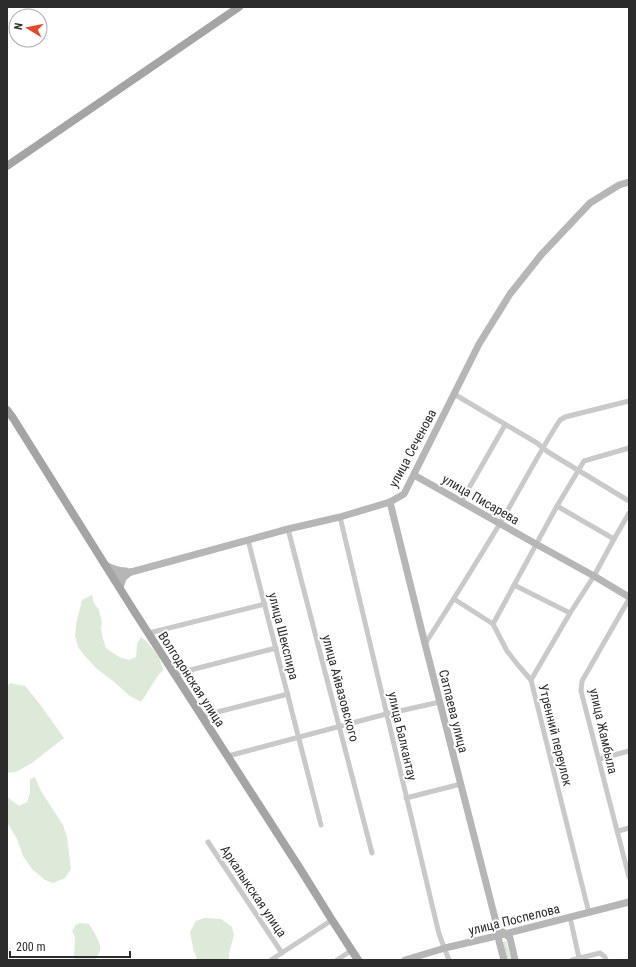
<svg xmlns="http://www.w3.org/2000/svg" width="636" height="967" viewBox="0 0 636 967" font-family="'Roboto Condensed',sans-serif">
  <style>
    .green { fill: #deead9 }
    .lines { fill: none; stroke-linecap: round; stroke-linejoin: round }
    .street { stroke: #c9c9c9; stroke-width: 5 }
    .secondary { stroke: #b6b6b6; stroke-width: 7 }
    .primary { stroke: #a4a4a4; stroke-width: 8 }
    .labels { text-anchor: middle; stroke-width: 4; stroke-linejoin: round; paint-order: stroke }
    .street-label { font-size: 13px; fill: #2c2c2c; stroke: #fff }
  </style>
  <rect width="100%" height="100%" fill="#fff"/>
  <g class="green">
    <path d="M92,595L94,603L99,610L102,623L101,629L103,639L106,648L119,657L129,660L136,657L137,644L141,637L148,643L159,657L163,670C154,679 149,691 141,702L130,696L113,681L96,668L84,655L78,647L75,636L76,624L82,600Z"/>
    <polygon points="10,683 25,686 39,703 64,738 32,763 16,772 7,773 7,687"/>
    <polygon points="35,777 41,791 63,825 67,837 71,869 65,878 53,883 45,880 32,869 23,856 17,839 7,822 7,797 19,806 27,802 30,793 30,779"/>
    <polygon points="204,918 221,919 232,927 234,935 229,953 229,960 197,960 193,948 190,932 196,921"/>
    <path d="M80,923L89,924C93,931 102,943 100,951C99,954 96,957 95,960H74L75,937L72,931L76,925Z"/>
    <polygon points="506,941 511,960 503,960 499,943"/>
  </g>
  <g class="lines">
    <g class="street">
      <polyline points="454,394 537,443 548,452 629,501"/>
      <polyline points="461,502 505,425"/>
      <polyline points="557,506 614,539"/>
      <polyline points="340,517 439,934 449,960"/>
      <polyline points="288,529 372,853"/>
      <polyline points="248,540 321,825"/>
      <polyline points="514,585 570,613"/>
      <polyline points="454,599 493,624 507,651 518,665 531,680"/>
      <polyline points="629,599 582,681 581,691 629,877"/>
      <polyline points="493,624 557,506 584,461 629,448"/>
      <polyline points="149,633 265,604"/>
      <path d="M425,644C450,605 475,565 499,525C520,490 538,454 560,420L565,417L629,401"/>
      <polyline points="175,674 276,648"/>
      <polyline points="202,716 288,694"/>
      <polyline points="228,756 386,714 440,702"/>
      <polyline points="599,759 629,751"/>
      <polyline points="406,798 461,784"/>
      <polyline points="618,831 629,828"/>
      <polyline points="208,842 282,953"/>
      <polyline points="589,913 531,680 570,613 594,576 614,539 629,513"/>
      <polyline points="570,917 579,958"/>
      <polyline points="271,960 332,920"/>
      <polyline points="337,960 352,950"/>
      <polyline points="572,960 600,953 605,957 606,960"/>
    </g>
    <g class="secondary">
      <polyline points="414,475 536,544 594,576 629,597"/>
      <polyline points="390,502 425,644 497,926 499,941 504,960"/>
      <path d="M104,564C112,569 118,571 126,571"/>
      <polyline points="113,577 288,529 340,517 390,502 404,494 479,344 510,294 541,255 590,203 619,185 629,182"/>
      <polyline points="120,588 123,578 130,572"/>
      <polyline points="503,932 510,938 515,960"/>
      <polyline points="405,960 445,948 505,934 629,902"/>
    </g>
    <g class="primary">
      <polyline points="7,166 239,7"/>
      <polyline points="7,410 13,418 134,611 299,867 332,920 358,960"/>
    </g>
  </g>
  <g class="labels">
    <g class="street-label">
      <text transform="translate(412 448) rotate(-62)" y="5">улица Сеченова</text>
      <text transform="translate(481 499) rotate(30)" y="5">улица Писарева</text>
      <text transform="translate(284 636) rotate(76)" y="5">улица Шекспира</text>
      <text transform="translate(192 679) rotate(57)" y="5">Волгодонская улица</text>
      <text transform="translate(341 688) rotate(75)" y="5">улица Айвазовского</text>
      <text transform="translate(454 711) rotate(76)" y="5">Сатпаева улица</text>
      <text transform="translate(604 731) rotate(77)" y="5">улица Жамбыла</text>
      <text transform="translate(556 735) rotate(76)" y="5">Утренний переулок</text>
      <text transform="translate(403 736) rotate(77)" y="5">улица Балкантау</text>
      <text transform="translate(254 891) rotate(56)" y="5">Аркалыкская улица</text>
      <text transform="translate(514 919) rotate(-14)" y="5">улица Поспелова</text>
    </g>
  </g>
  <rect width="636" height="967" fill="none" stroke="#2c2c2c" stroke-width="16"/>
  <g transform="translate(28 28) rotate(280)"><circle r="19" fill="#ffffff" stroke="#ababab"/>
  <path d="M0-3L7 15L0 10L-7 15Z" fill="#e14a2f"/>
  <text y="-6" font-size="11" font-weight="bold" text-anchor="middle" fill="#2c2c2c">N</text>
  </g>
  <path d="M10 951v6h120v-6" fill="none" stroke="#2c2c2c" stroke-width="2"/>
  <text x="16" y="951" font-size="12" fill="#2c2c2c" stroke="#ffffff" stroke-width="3" paint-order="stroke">200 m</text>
</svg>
